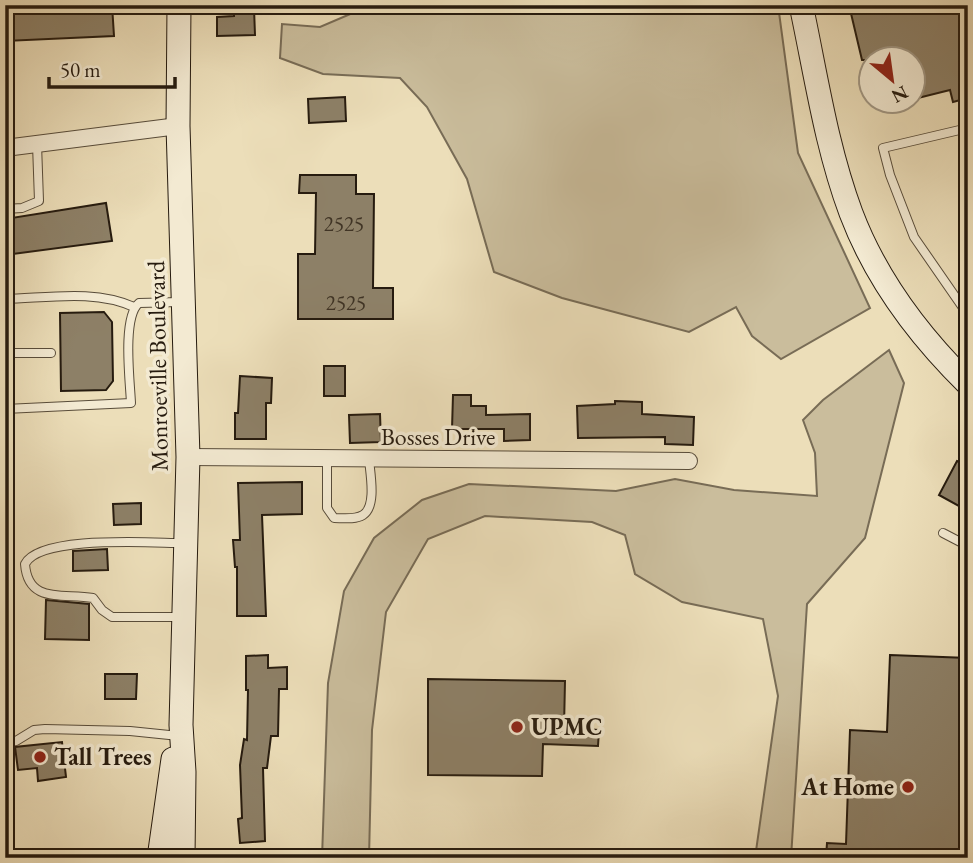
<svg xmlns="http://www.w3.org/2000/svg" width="973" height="863" viewBox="0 0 973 863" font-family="'EB Garamond',serif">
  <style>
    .green { fill: #cabd9c; stroke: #786c56; stroke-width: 2 }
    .building { fill: #8d8067; stroke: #261b0f; stroke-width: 2 }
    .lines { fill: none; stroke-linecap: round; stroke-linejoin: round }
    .lane-casing { stroke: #584c3a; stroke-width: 10 }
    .street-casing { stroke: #584c3a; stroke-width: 18 }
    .secondary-casing { stroke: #261b0f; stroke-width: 25 }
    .lane { stroke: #f3ead2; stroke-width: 8 }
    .street { stroke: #f3ead2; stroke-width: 16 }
    .secondary { stroke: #f3ead2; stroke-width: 23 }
    .poi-dot { fill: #8f2418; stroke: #f3ead2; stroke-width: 2.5 }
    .labels { text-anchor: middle; stroke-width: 7; stroke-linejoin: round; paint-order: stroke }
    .number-label { font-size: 21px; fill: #403425 }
    .street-label { font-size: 24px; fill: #261b0f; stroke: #f3ead2 }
    .poi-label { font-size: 24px; font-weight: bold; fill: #261b0f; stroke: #f3ead2; text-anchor: start }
  </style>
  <rect width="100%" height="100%" fill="#ecdeb9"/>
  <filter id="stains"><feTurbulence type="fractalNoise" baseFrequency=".00286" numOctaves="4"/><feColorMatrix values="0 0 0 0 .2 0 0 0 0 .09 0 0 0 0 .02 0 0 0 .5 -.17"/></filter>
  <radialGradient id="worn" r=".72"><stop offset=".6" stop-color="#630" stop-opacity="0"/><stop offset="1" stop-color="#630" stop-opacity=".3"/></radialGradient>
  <g class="green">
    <polygon points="355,5 778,5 798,153 870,308 781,359 752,336 736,307 689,332 562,298 494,272 467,179 427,107 400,78 323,74 280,58 282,24 320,27 355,12"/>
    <polygon points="889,350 904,383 865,538 807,604 791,858 755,858 778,696 763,619 682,602 635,574 625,535 592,522 485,516 428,539 386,612 372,730 369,858 322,858 328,683 344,591 374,538 422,500 469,484 616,491 675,479 734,490 817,496 815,453 803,420 823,400"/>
  </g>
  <g class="building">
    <polygon points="5,5 112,5 114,36 5,41"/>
    <polygon points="849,5 968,5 968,98 953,102 950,90 914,99 914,60 862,60"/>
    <polygon points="254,8 255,35 217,36 217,17 234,16 234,9"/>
    <polygon points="345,97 346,121 309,123 308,99"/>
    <polygon points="300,175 356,175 356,194 374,194 373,288 393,288 393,319 298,319 298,254 315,254 316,193 299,193"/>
    <polygon points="106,203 112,241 5,255 5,219"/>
    <polygon points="104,312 112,322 113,381 106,390 61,391 60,313"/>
    <rect x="324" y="366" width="21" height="30"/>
    <polygon points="240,376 272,378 271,403 266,403 266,439 235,439 235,413 238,413"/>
    <polygon points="453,395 471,395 471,406 486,406 486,415 530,414 530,440 504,441 504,429 452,429"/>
    <polygon points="615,401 642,402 642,414 694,417 693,445 665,444 665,437 578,438 577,406 615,404"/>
    <polygon points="380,414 381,442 350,443 349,415"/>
    <polygon points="957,461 968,466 968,511 939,495"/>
    <polygon points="302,482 302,514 262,515 266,616 237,616 237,567 235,567 233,540 240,540 238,483"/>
    <polygon points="141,503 141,524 114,525 113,504"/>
    <polygon points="107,549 108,570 73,571 73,551"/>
    <polygon points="46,600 89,604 89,640 45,639"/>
    <polygon points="268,655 268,668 287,667 287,689 279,689 278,736 271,736 267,768 263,768 265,841 240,843 238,819 242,818 240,765 244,739 247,740 248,690 246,690 246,656"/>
    <polygon points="890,655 968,658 968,858 826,858 827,843 846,844 850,730 887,732"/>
    <polygon points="105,674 137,674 136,699 105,699"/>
    <polygon points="428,679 565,681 564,728 599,730 598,746 543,744 542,776 428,775"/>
    <polygon points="62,742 66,777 38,781 37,768 18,770 15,747"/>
  </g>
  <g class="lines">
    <defs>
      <g id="lane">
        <polyline points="968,128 883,148 890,175 914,237 968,315"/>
        <polyline points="5,209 22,208 39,201 37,144"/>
        <path d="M5,299C47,298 95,289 134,307"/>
        <polyline points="5,353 51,353"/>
        <path d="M5,409L131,403C130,381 122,317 139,303L180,302"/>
        <path d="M327,459V508L334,518C342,518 355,520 363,515C377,506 370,473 369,459"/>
        <polyline points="943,533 968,546"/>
        <path d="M180,617H112L102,610L93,598C62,593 28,604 25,564C40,535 151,543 183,543"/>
        <polyline points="16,741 34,730 45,729 130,731 179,736"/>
      </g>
      <g id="street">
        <polyline points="5,148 178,126"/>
        <polyline points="188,457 689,461"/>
      </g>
      <g id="secondary">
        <polyline points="179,5 178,126 188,457 181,725 184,772 183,858"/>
        <path d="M801,5C816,75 826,146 851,213C876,279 918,335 968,384"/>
        <polyline points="159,858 173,759"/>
      </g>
    </defs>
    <use href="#lane" class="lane-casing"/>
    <use href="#street" class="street-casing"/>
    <use href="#secondary" class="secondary-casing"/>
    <use href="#lane" class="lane"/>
    <use href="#street" class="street"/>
    <use href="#secondary" class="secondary"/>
  </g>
  <g class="poi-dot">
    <circle cx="517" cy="727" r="7"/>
    <circle cx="40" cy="757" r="7"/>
    <circle cx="908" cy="787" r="7"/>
  </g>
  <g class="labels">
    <g class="number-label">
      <text x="344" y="231">2525</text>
      <text x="346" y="310">2525</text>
    </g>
    <g class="street-label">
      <text transform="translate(158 366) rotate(-91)" y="8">Monroeville Boulevard</text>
      <text x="438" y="445">Bosses Drive</text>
    </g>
    <g class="poi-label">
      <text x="531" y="735">UPMC</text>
      <text x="54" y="765">Tall Trees</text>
      <text x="894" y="795" text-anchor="end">At Home</text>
    </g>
  </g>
  <rect width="973" height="863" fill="none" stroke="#ecdeb9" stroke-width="28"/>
  <rect x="7" y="7" width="959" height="849" fill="none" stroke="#261b0f" stroke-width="3.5"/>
  <rect x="14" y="14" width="945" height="835" fill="none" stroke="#261b0f" stroke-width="2"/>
  <g transform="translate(892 80) rotate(151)"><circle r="33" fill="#f3ead2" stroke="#a19784" stroke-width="2"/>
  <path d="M0-5L12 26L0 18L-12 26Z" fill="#8f2418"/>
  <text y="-10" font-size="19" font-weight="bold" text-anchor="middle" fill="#261b0f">N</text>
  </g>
  <path d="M49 77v10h126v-10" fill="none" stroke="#261b0f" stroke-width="3.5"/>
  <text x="60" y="77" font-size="21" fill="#261b0f" stroke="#f3ead2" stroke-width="5" paint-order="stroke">50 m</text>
  <rect width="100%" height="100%" filter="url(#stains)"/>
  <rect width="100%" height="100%" fill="url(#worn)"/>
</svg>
